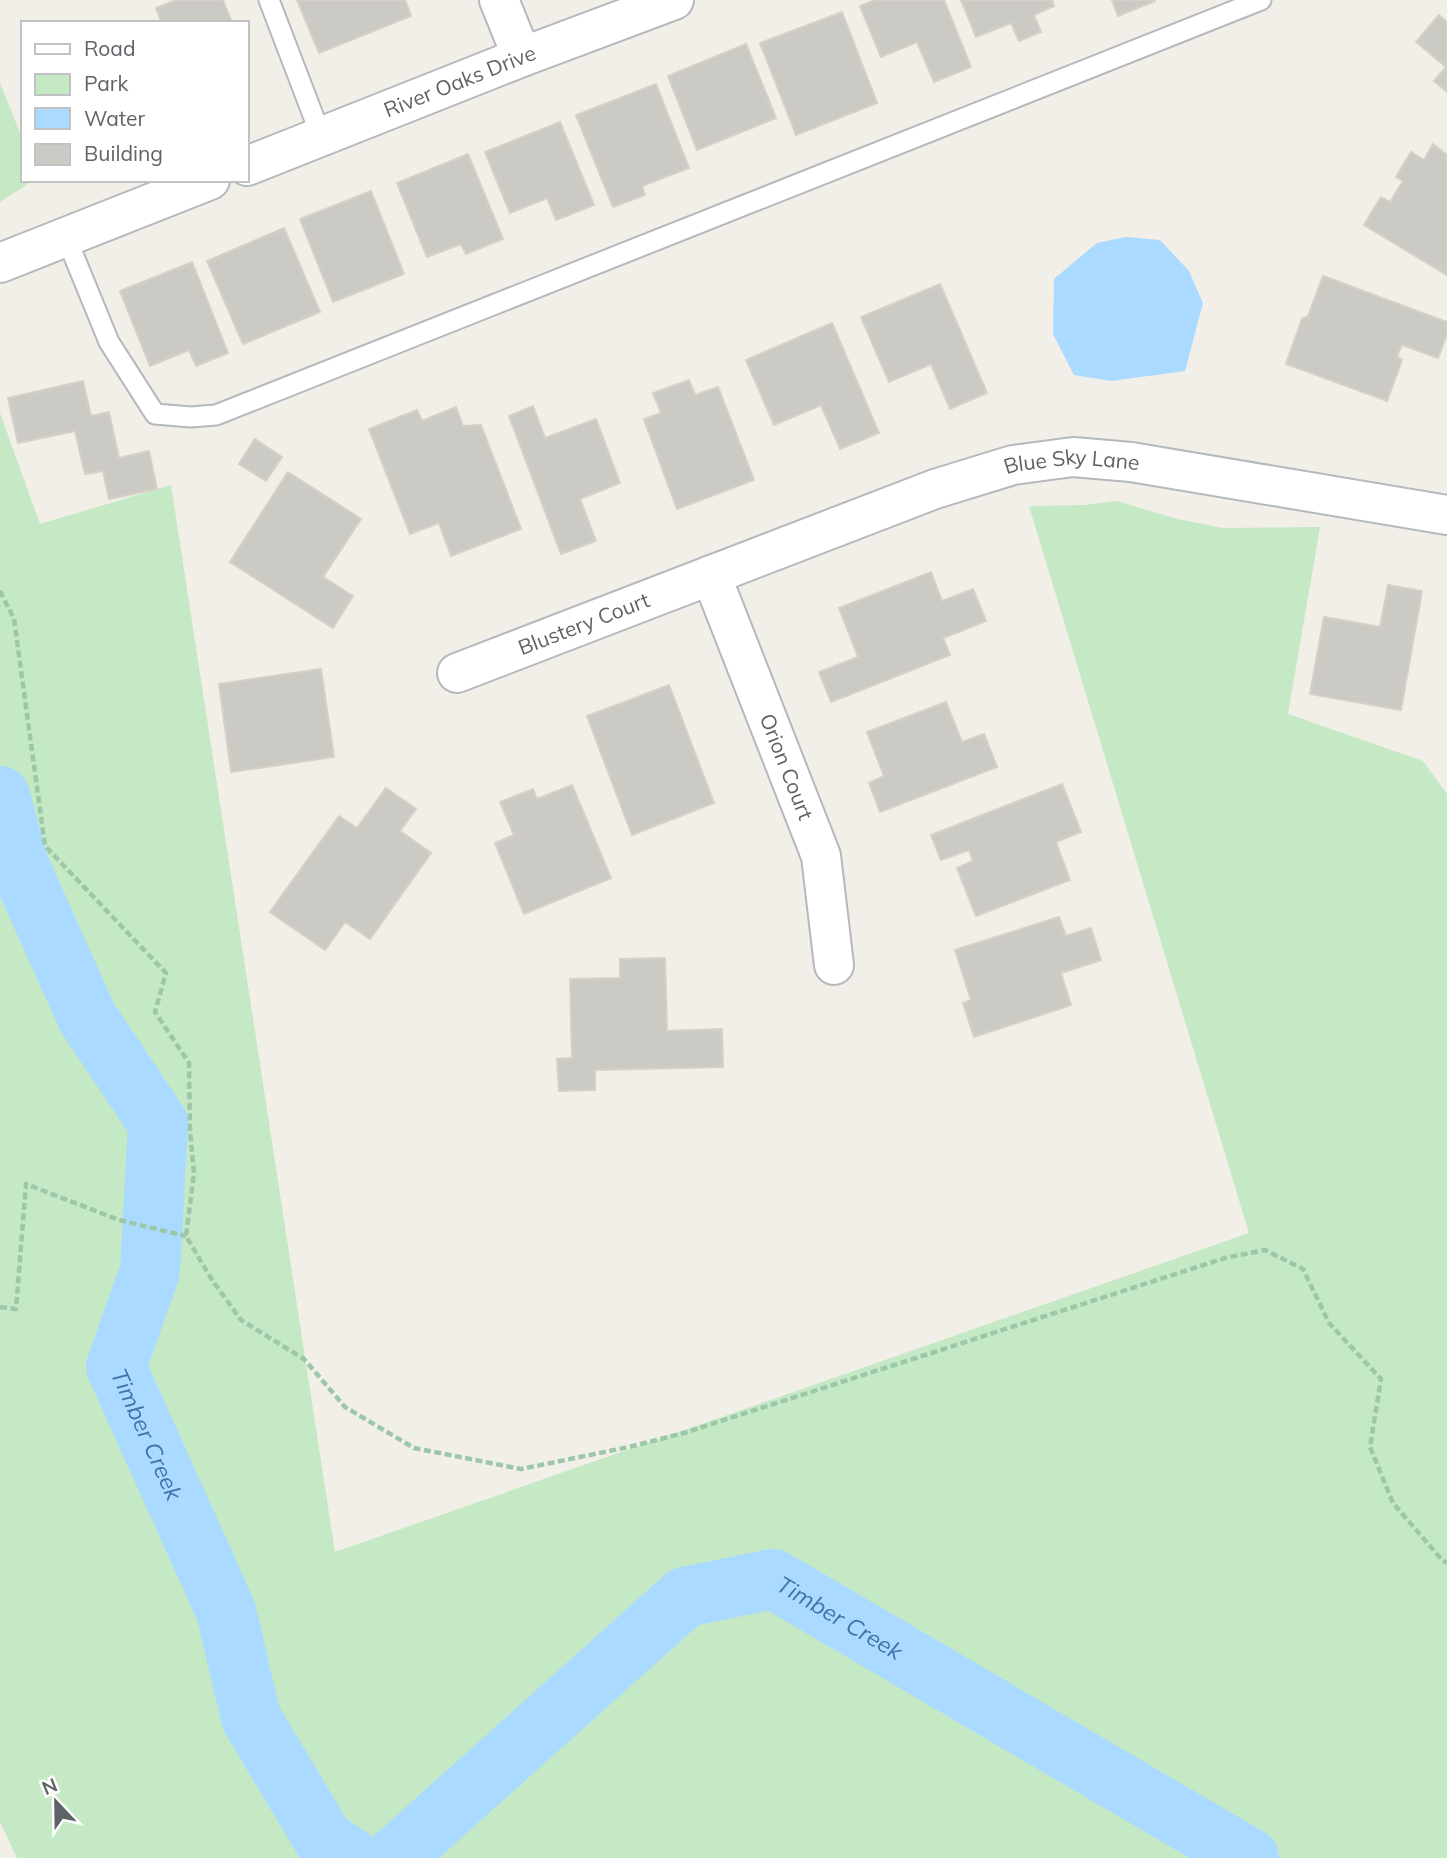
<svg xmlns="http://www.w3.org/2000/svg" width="1447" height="1858" viewBox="0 0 1447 1858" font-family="Mulish,sans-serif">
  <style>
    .green { fill: #c5e8c5 }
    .water { fill: #aadaff }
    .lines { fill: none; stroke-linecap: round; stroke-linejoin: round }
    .river { stroke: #aadaff; stroke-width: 60 }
    .building { fill: #cccac5; stroke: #d6d1c6; stroke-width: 2 }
    .lane-casing { stroke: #b5b8bc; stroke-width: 23 }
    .street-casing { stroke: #b5b8bc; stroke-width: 42 }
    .path { stroke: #9cc7a9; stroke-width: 4.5; stroke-dasharray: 7 3.5; stroke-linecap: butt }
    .lane { stroke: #fff; stroke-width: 19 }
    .street { stroke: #fff; stroke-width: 38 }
    .labels { text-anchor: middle; stroke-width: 7; stroke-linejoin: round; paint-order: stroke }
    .street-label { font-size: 21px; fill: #5f6368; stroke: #fff }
    .water-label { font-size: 23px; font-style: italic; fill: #4174aa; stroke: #fff }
  </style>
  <rect width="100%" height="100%" fill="#f1efe8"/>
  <g class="green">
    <polygon points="0,83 23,140 23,180 34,180 0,202"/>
    <polygon points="0,413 40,524 171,485 335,1552 1249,1233 1029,506 1084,505 1117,501 1177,519 1223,528 1320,527 1288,714 1423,761 1447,794 1447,1858 17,1858 0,1822"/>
  </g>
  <polygon class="water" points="1126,237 1160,240 1189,271 1203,303 1185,371 1111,381 1074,375 1053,334 1054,279 1097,243"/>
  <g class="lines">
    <g class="river">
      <path id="s1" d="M0,796L18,863L87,1017L158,1123L150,1271L116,1367L226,1611L251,1718L324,1840L351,1858"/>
      <path id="s2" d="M394,1858L685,1597L773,1579L1249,1858"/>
    </g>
  </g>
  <g class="building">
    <polygon points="176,0 223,0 232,23 162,23 156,8"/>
    <polygon points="297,0 405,0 411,16 319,53"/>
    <polygon points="875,0 944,0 971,67 934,82 917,42 881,57 860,6"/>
    <polygon points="961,0 1052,0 1054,6 1034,15 1041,32 1019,41 1011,23 976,37"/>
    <polygon points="1112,0 1155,0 1155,1 1118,16"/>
    <polygon points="842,12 877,103 796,135 760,43"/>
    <polygon points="1439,15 1447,22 1447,92 1434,81 1446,67 1416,42"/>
    <polygon points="746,44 776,118 697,150 668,76"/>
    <polygon points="656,84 689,168 642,186 645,195 613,207 576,115"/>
    <polygon points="560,122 594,205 556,220 547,198 510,213 485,152"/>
    <polygon points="1433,144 1447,155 1447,275 1364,225 1381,197 1390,202 1403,181 1396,177 1411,152 1424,160"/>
    <polygon points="468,154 503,239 466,254 461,244 427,257 397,183"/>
    <polygon points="371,191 404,274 333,302 300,219"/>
    <polygon points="284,228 320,312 243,344 207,261"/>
    <polygon points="192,262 228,353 196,366 189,350 150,366 120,291"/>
    <polygon points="1323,276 1447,322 1447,334 1438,358 1402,345 1397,356 1402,360 1387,401 1286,364 1302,319 1308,316"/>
    <polygon points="940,284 987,393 950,409 931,364 889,382 861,317"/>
    <polygon points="832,323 879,433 840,449 821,405 774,425 746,360"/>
    <polygon points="689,380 695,395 718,387 754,480 677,509 644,419 661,413 653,393"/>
    <polygon points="83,381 91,416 109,412 119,458 149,451 157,489 109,499 103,471 85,474 75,431 18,443 8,398"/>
    <polygon points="533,406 545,438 596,419 620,483 580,499 596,541 561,554 509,416"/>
    <polygon points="456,407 463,426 481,425 521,529 451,556 439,523 410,534 369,429 417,410 422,421"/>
    <polygon points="255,439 282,457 266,481 239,464"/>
    <polygon points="288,472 361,519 323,577 353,596 333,628 230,562"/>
    <polygon points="931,572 942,601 973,589 986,621 943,638 950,655 831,702 819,672 858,657 839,608"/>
    <polygon points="1388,585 1422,591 1401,710 1310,694 1324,617 1380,627"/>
    <polygon points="321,669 334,757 231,772 219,684"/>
    <polygon points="669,685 714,803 632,835 587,716"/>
    <polygon points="946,702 962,742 984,734 997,767 880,812 869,783 884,776 867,732"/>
    <polygon points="1062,784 1081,832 1056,842 1070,880 976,916 957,868 973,861 969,850 941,860 931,835"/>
    <polygon points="572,785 611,878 524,914 495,843 514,835 500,802 533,789 537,799"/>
    <polygon points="386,788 416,809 400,831 431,853 370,939 345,922 325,950 270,912 339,816 357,828"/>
    <polygon points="1059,917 1066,936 1091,928 1101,960 1061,973 1071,1005 974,1037 963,1003 971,1000 955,950"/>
    <polygon points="665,958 667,1031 722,1029 723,1067 595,1070 595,1090 559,1091 557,1059 572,1058 570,979 620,978 620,959"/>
  </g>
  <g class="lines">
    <defs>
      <g id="lane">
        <polyline points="269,0 321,136"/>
        <polyline points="66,237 109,342 155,414 191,417 216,415 1261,0"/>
      </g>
      <g id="street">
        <polyline points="499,0 522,57"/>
        <path id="s3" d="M247,166L522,57L674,0"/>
        <polyline points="0,263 210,180"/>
        <path id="s4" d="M711,575L821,856L834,965"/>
        <path id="s5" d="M457,673L935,489L1013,465L1073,457L1131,462L1447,515"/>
      </g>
    </defs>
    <use href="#lane" class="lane-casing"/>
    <use href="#street" class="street-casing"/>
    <g class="path">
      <polyline points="0,591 14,619 45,846 166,973 155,1012 189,1063 190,1131 194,1173 186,1236 212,1280 241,1320 304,1359 345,1407 414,1448 521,1469 629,1447 684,1433 1225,1258 1265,1250 1303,1269 1329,1323 1381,1379 1370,1447 1393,1503 1442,1560 1447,1563"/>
      <polyline points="0,1307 16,1309 26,1184 119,1220 186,1236"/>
    </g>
    <use href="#lane" class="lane"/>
    <use href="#street" class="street"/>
  </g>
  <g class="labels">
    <g class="street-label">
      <text dy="7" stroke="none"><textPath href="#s3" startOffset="229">River Oaks Drive</textPath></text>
      <text dy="7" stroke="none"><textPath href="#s5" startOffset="653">Blue Sky Lane</textPath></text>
      <text dy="7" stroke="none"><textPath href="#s5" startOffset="136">Blustery Court</textPath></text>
      <text dy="7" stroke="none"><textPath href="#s4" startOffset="206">Orion Court</textPath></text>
    </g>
    <g class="water-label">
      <text dy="8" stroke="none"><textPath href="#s1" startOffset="690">Timber Creek</textPath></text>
      <text dy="8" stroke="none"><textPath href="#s2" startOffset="558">Timber Creek</textPath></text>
    </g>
  </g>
  <rect x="21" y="21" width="228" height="161" fill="#ffffff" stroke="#bfc1c3" stroke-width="2"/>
  <rect x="35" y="44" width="35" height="10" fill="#ffffff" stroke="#bfc1c3" stroke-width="2"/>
  <text x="84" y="56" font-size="21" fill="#5f6368">Road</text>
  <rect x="35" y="74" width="35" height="21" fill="#c5e8c5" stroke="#bfc1c3" stroke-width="2"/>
  <text x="84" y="91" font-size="21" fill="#5f6368">Park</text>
  <rect x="35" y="108" width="35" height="21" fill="#aadaff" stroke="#bfc1c3" stroke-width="2"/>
  <text x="84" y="126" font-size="21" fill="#5f6368">Water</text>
  <rect x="35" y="144" width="35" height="21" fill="#cccac5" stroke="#bfc1c3" stroke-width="2"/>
  <text x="84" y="161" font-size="21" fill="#5f6368">Building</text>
  <g transform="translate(56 1802) rotate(338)" stroke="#ffffff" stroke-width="5" paint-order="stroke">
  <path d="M0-5L12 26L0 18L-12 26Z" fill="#5f6368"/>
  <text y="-10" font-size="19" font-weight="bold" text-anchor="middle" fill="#5f6368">N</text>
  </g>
</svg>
